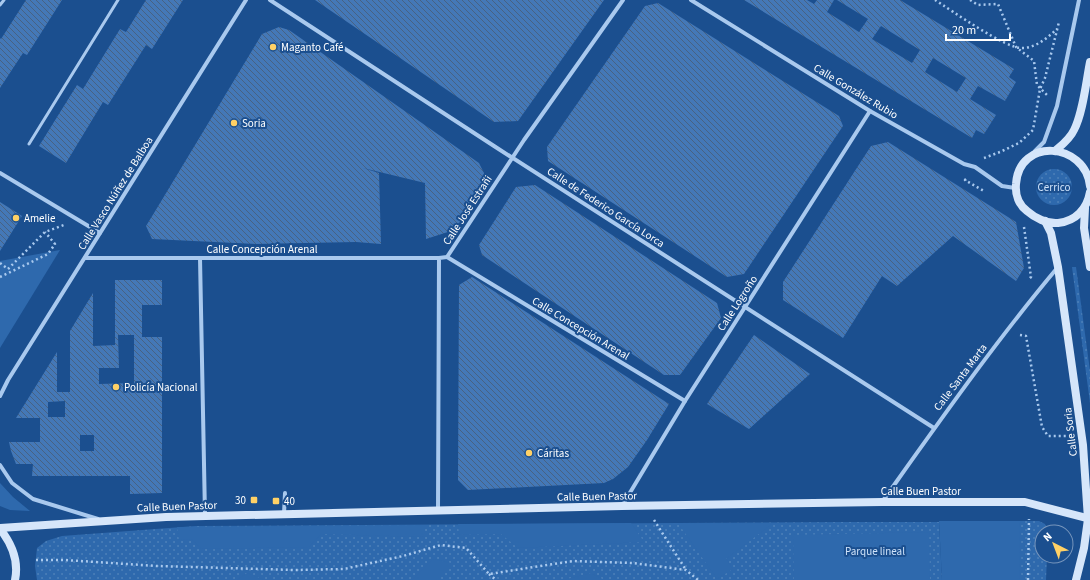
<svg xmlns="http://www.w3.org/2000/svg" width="1090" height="580" viewBox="0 0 1090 580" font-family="'Source Sans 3',sans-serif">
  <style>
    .grass { fill: url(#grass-dots) }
    .garden { fill: #2e69ad }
    .building { fill: url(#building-back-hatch); fill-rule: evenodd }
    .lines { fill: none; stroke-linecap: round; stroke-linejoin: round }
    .path { stroke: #a9c9ee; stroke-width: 2.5; stroke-dasharray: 2 3; stroke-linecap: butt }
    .lane { stroke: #a9c9ee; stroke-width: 3 }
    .street { stroke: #a9c9ee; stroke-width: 4 }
    .secondary { stroke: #d6e6fa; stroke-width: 8 }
    .poi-dot { fill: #ffd166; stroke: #1b4f8f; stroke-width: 1.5 }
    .labels { text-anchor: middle; stroke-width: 4; stroke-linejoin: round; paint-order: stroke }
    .poi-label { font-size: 11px; fill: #fff; stroke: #1b4f8f; text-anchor: start }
    .street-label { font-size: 11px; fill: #fff; stroke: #1b4f8f }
    .park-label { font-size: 11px; fill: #cfe3fa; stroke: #1b4f8f }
  </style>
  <defs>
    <pattern id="grass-dots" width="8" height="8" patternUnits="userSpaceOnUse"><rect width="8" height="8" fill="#2e69ad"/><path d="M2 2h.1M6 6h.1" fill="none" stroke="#4d80b9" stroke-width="1.8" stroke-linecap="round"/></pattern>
    <pattern id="building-back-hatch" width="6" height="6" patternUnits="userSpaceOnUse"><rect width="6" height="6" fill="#4478b7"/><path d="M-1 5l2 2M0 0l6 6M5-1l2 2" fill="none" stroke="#486282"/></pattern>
  </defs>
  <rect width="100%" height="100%" fill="#1b4f8f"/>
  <g class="grass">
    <circle cx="1054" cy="187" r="18"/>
    <polygon points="1072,267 1076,267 1090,371 1090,403"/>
    <polygon points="939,521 942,580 37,580 35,566 37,548 46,541 62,536 196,526 1006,521 1039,521 1045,524 1048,532 1042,532 1042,556 1047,556 1046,580 1019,580 1019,521"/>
  </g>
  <g class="garden">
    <polygon points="60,250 0,348 0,261"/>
    <polygon points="0,483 13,497 30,511 10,510 0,506"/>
    <polygon points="939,521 1020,521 1019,580 942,580"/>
    <polygon points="631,523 644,542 518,548 501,534 459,535 458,524"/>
    <polygon points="678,523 772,524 726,559 733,569 717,579"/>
    <polygon points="423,525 423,537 321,534 309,547 201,549 192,539 179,540 177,527"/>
    <polygon points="929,532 930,580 794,580 793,535"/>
    <polygon points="433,559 451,563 436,580 412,580"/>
    <polygon points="247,573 265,580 237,580"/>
    <polygon points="591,573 604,580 563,580"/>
  </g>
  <g class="building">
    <polygon points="26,0 62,0 27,55 23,53 0,88 0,38 1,39"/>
    <polygon points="146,0 183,0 152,49 146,45 108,105 103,102 66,163 39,146 77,85 83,89 120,29 126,32"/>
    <polygon points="315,0 604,0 518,121 494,122"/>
    <path d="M744,0H807L814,4L817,0H834L827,12L859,32L868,19L837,0H900L1014,69L1009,77L1016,82L1005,101L978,86L970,99L996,115L984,134L976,130L972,138ZM881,26L920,50L912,63L872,39ZM933,58L966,78L957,92L925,72Z"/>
    <polygon points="658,3 839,116 843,126 744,274 727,277 548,161 547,147 645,6"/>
    <polygon points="279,27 289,30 479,163 484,173 484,182 463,219 451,231 426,239 425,183 363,168 379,173 381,244 356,242 256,244 152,239 146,226 154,213 262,34"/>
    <polygon points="888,142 1016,222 1024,268 1016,281 953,236 897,286 882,276 843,338 783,300 783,282 871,146"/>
    <polygon points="535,185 717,303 721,318 680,375 664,375 482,255 479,245 516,187"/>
    <polygon points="0,202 22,216 0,251"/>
    <polygon points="472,277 669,404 647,440 628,467 613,479 604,483 468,490 458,480 459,285"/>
    <path d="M115,280H162V305H142V337H162V493L130,494V476H32L33,464H16L11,451L9,442H40V418H16L57,352V392H70V331L93,293V346L115,345ZM118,335H134V383L99,384V368H119ZM65,401V417H48V402ZM80,435H94V451H80Z"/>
    <polygon points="754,335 810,374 749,429 707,404"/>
  </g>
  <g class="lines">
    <g class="path">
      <path d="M935,0C951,10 1006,49 1022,48C1036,48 1047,38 1057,29"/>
      <polyline points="970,0 978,5 998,4 1016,47 1034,61 1037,85 1047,95"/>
      <polyline points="984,158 1000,152 1019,143 1033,130 1040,89 1045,78 1059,22"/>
      <polyline points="966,179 965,180 984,191"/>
      <polyline points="1024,227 1031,277 1029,279"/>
      <polyline points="0,263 8,269 45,232 64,225"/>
      <polyline points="0,277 48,254 55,244 45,232"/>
      <polyline points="1020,335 1026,336 1042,427 1048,436 1067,436"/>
      <polyline points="654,520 686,570"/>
      <polyline points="36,560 65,560 157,566 295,570 344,569 403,556 441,545 466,548 489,574 573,561 633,563 686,570 698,580"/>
      <polyline points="489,574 496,580"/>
      <polyline points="1028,580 1029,519"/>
    </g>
    <g class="lane">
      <polyline points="0,5 4,0"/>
      <polyline points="29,144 118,0"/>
    </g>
    <g class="street">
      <polyline points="270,0 494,146 934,428"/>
      <polyline points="691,0 870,111 964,164 975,167 1002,186 1015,188"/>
      <polyline points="1035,151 1044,142 1057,106 1079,0"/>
      <polyline points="0,173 100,233"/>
      <polyline points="447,257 685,401"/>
      <polyline points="85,258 439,258"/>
      <polyline points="200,258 205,515"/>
      <polyline points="0,396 8,380 246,0"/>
      <polyline points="0,465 12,483 33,499 98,519"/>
      <path d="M882,502C939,422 995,342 1058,267"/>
      <polyline points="622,506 685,401 870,111"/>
      <polyline points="438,510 439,258 447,257 524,140 623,0"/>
      <polyline points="284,514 285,493"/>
    </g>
    <g class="secondary">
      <path d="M1055,151C1062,145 1070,139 1074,130C1083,113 1086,82 1090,62"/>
      <path d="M1090,186C1085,142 1019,137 1016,184C1015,195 1019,205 1027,211C1035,218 1047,224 1058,223C1076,221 1087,209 1090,192"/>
      <polyline points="1085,208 1084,228 1090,267"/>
      <polyline points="1045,221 1051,233 1058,267 1083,445 1088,519 1084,548 1076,580"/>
      <polyline points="0,528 166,517 622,506 882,502 1025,502 1090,519"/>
      <path d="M0,529C12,544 19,561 15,580"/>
    </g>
  </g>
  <g class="poi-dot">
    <circle cx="273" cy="47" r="4"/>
    <circle cx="234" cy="123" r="4"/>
    <circle cx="16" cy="218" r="4"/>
    <circle cx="116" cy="387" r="4"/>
    <circle cx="529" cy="453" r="4"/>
    <rect x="250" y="496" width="8" height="8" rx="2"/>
    <rect x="272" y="497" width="8" height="8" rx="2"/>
  </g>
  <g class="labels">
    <g class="poi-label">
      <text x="281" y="51">Maganto Café</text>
      <text x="242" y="127">Soria</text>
      <text x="24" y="222">Amelie</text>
      <text x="124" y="391">Policía Nacional</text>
      <text x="537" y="457">Cáritas</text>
      <text x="246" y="504" text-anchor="end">30</text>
      <text x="284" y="505">40</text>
    </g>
    <g class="street-label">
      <text transform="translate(856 91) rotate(31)" y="4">Calle González Rubio</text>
      <text transform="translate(115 193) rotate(-58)" y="4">Calle Vasco Núñez de Balboa</text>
      <text transform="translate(606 207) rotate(33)" y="4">Calle de Federico García Lorca</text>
      <text transform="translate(467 210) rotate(-57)" y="4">Calle José Estrañi</text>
      <text x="262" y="253">Calle Concepción Arenal</text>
      <text transform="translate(737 303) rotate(-57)" y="4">Calle Logroño</text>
      <text transform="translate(581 328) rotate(31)" y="4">Calle Concepción Arenal</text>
      <text transform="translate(960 377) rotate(-53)" y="4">Calle Santa Marta</text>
      <text transform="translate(1070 432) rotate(-97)" y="4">Calle Soria</text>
      <text x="921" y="495">Calle Buen Pastor</text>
      <text transform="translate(597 496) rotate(-1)" y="4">Calle Buen Pastor</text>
      <text transform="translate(177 506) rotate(-2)" y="4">Calle Buen Pastor</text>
    </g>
    <g class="park-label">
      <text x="1054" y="191">Cerrico</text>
      <text x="875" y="555">Parque lineal</text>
    </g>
  </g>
  <g transform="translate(1054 544) rotate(318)"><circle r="19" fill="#1b4f8f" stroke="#7695bc"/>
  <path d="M0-3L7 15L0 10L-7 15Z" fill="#ffd166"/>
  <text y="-6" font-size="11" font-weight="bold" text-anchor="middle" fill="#ffffff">N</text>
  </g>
  <path d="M946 34v6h64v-6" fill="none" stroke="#ffffff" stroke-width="2"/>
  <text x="952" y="34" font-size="12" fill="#ffffff" stroke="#1b4f8f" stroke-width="3" paint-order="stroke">20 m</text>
</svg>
